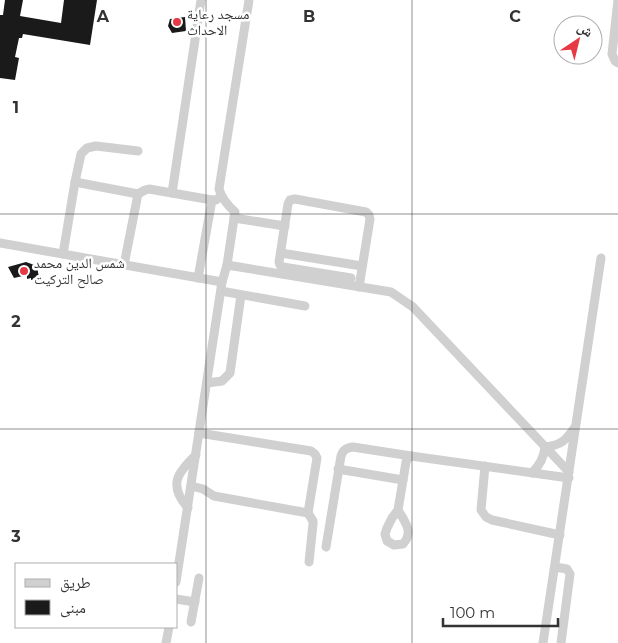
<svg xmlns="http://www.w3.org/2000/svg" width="618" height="643" viewBox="0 0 618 643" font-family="Montserrat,'Noto Naskh Arabic',sans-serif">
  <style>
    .building { fill: #1a1a1a }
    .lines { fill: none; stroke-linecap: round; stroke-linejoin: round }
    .minor { stroke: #d0d0d0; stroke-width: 9 }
    .grid { fill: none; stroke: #333; stroke-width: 1; stroke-opacity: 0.55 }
    .poi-dot { fill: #e63946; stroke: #fff; stroke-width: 2 }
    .labels { text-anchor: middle; stroke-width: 5; stroke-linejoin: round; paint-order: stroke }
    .poi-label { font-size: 14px; fill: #333; stroke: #fff; text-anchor: start }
    .grid-label { font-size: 16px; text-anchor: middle; font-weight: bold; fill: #333; stroke: #fff; stroke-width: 5; stroke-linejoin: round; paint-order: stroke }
  </style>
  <rect width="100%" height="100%" fill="#fff"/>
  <g class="building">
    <polygon points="5,0 23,0 20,16 61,23 64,0 97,0 90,45 23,34 22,38 19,38 15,57 19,58 15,80 0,78 0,15 3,15"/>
    <polygon points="185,17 186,31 172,33 168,26 170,19"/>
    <polygon points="26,262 37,266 39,278 31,280 31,278 27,279 27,275 14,278 8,267"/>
  </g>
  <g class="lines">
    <g class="minor">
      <polyline points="618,0 612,54 615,61 618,63"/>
      <polyline points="75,182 138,194 145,190 149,189 212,200 216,200 221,196"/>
      <polyline points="172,193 201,0"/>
      <polyline points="234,218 285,226"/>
      <polyline points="0,243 222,282"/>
      <polyline points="281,253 362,266"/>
      <polyline points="63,254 75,182 81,154 87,148 96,146 138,151"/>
      <polyline points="124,265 138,194"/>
      <polyline points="227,265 391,292 413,307 569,472"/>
      <polyline points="198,278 212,200"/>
      <polyline points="351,278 283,267 280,265 279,262 288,204 290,200 295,199 366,212 369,215 370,219 359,287"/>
      <polyline points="221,291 305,306"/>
      <polyline points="207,383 222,381 230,373 241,295"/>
      <polyline points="485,466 481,510 486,517 492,520 560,535"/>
      <polyline points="338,469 403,480"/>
      <path d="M532,473C540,465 544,458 545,447C562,445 566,440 575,427"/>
      <polyline points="191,486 203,489 214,496 308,513 317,458 315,454 311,451 199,433"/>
      <path d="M188,508C168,485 177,473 196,455"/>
      <path d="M398,510C405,522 414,532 403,544L394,545L387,541L385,534L387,528L392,518L398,510L406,462L408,458L411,456L569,478"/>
      <polyline points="308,513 313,521 313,524 309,562"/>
      <path d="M326,547L341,456C343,450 346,448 353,447L411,456"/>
      <polyline points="555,567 567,569 570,574 561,643"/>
      <path d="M176,582L222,282L227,265L235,212C227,205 222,199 219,189L249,0"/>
      <polyline points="176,599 195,602"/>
      <polyline points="191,622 199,578"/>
      <polyline points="166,643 169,627"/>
      <polyline points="543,643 601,258"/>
    </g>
  </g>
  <path class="grid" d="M206,0V643M412,0V643M0,214H618M0,429H618"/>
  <g class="poi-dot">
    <circle cx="177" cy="22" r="5"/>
    <circle cx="24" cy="271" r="5"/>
  </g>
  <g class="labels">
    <g class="poi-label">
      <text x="187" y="19">مسجد رعاية<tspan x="187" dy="16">الاحداث</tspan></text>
      <text x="34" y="268">شمس الدين محمد<tspan x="34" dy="16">صالح التركيت</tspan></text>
    </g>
  </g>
  <g class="grid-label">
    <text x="103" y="22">A</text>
    <text x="309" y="22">B</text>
    <text x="515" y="22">C</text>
    <text x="16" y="113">1</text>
    <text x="16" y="327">2</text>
    <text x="16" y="542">3</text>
  </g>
  <rect x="15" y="563" width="162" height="65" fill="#ffffff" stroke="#adadad"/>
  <rect x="25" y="579" width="25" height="8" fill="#d0d0d0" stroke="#adadad"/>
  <text x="60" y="588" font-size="15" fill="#333333">طريق</text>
  <rect x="25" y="600" width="25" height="15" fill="#1a1a1a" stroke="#adadad"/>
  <text x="60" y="613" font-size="15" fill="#333333">مبنى</text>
  <g transform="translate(578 40) rotate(35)"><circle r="24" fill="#ffffff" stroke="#adadad"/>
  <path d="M0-4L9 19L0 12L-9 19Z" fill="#e63946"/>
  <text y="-8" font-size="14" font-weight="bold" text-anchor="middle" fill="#333333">ش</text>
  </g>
  <path d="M443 618v8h115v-8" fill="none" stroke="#333333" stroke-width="2.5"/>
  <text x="450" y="618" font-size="15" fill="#333333" stroke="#ffffff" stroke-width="4" paint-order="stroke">100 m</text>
</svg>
